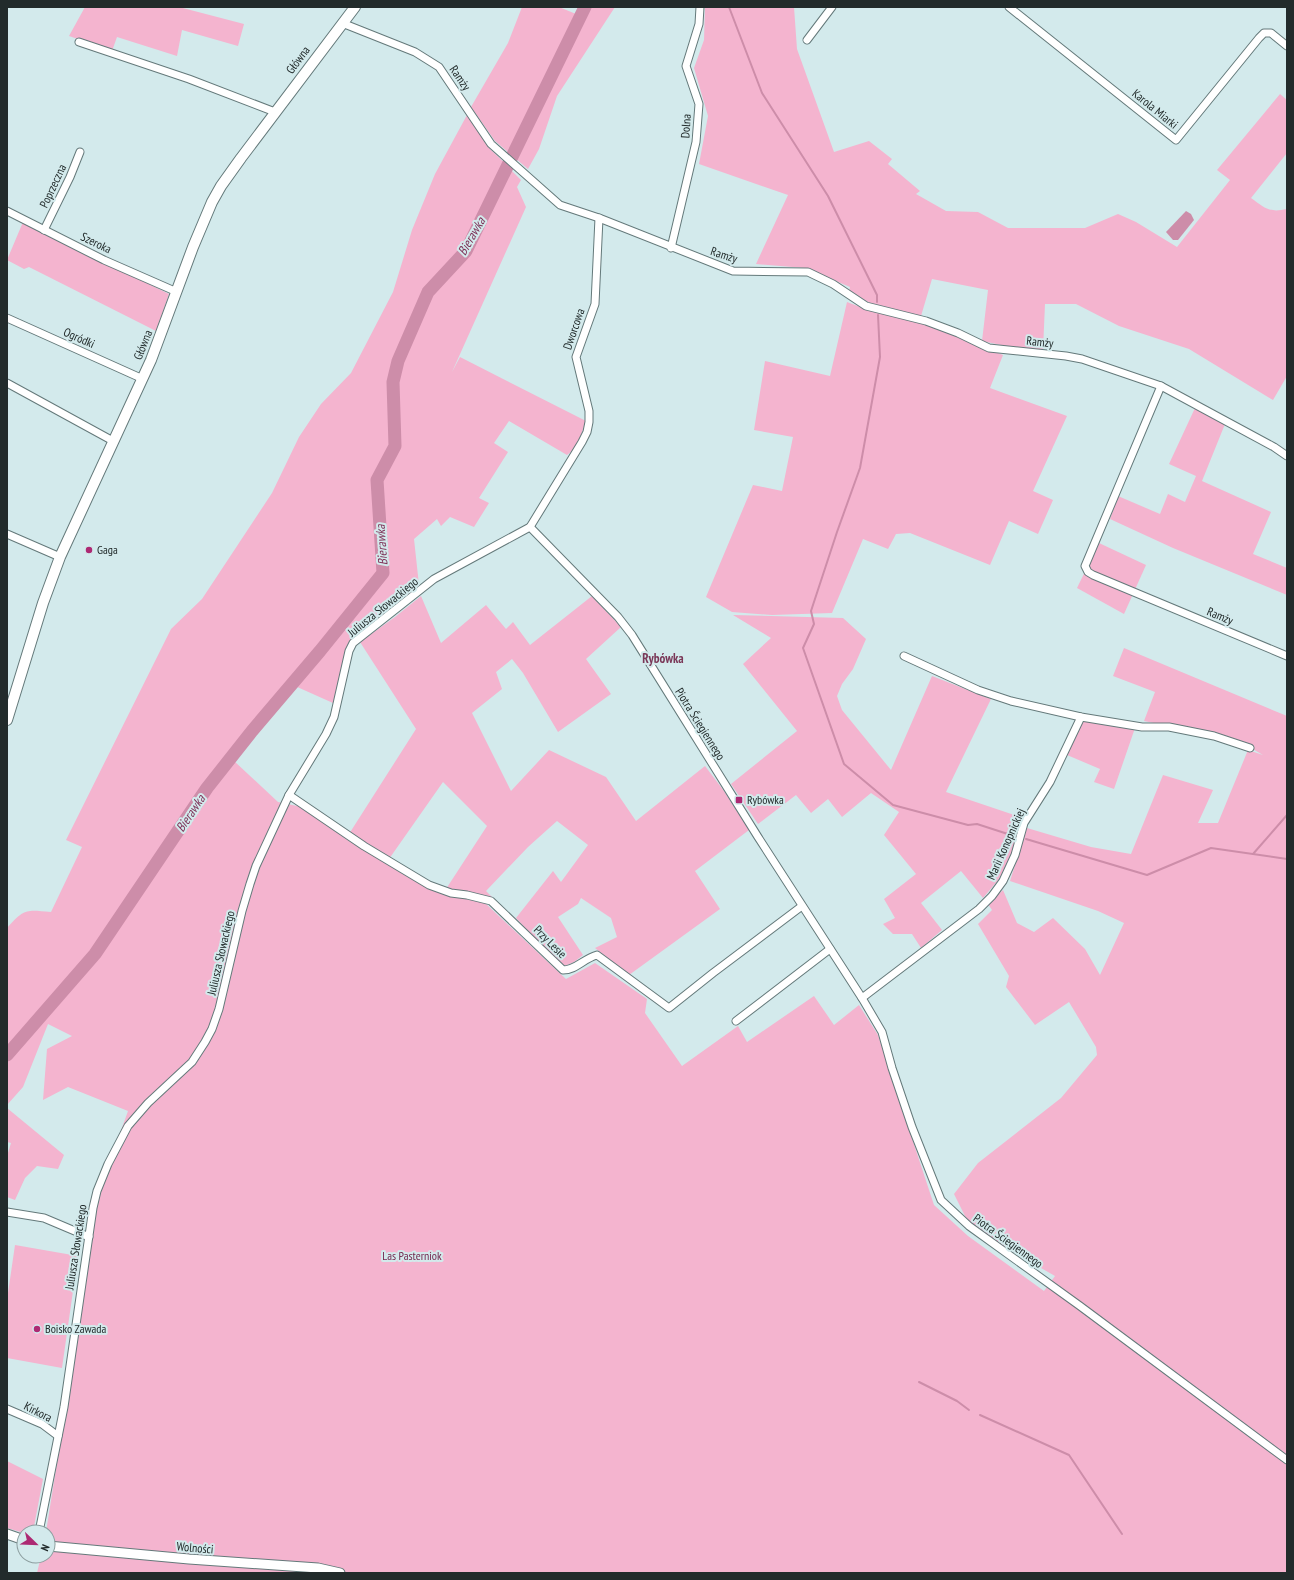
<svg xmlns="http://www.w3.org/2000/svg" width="1294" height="1580" viewBox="0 0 1294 1580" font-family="'PT Sans Narrow',sans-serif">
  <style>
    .green { fill: #f4b4cf }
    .water { fill: #cd8da9 }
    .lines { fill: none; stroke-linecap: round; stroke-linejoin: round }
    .stream { stroke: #cd8da9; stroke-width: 2 }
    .river { stroke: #cd8da9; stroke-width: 13 }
    .minor-casing { stroke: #64797a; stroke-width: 9 }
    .tertiary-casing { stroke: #64797a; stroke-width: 11 }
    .secondary-casing { stroke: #64797a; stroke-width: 12 }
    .minor { stroke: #fff; stroke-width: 7 }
    .tertiary { stroke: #fff; stroke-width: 9 }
    .secondary { stroke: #fff; stroke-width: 10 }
    .poi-dot { fill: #ad2973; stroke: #d3eaec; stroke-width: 1.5 }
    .labels { text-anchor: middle; stroke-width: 4; stroke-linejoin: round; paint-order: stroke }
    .street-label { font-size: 12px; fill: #222b2b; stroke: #d3eaec }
    .poi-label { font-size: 12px; fill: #222b2b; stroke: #d3eaec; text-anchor: start }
    .park-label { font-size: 12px; fill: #74284f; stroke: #d3eaec }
    .water-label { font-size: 13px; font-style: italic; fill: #7e3258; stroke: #d3eaec }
    .neighbourhood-label { font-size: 13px; font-weight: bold; fill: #7a3858; stroke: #d3eaec }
  </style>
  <rect width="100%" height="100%" fill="#d3eaec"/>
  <g class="green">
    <polygon points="85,7 179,7 244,24 238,46 182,30 177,56 117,37 112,51 69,36"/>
    <polygon points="522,7 559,7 576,14 582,7 615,7 557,96 539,149 528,169 495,141 471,107 508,43"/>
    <path d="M705,7H794L797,49L834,152L869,141L892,159L888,164L920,191L916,194L946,211L978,212L1008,228H1085L1118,214L1136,222L1177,247L1230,180L1217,170L1280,94L1287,100V153L1251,198C1265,208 1269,213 1287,209V376L1273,400L1189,349L1119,326L1076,304H1045L1043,350L1006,346L982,341L988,290L932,279L921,316L870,303L849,292L850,287L805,268L756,264L788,195L699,164L708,116L694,68L704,40Z"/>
    <path d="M467,115L490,149L507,165L465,250L425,294L396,361L392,379V394L400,366L430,294L467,253L508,167L521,180L517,187L526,207L452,372L460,357L586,421C582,432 577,449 567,455L509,421L494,443L508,452L479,498L489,503L474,527L450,517L441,526L437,519L414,539L419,585L374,623L351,640L333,703L295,686L386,573L385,527L376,540L379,571L188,812L153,860L169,848L233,760L278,802L302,807L349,841L408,877L447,895L485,903L566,979L595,963L647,999L645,1013L682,1066L738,1026L747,1042L814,996L834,1025L859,1005L878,1035L934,1205L968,1236L1044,1291L1055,1276L971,1228L954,1194L978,1163L1061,1098L1097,1055L1096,1047L1069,1002L1035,1025L1006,987L1009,976L978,924L992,910L988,904L1003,890L1017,923L1034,932L1053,918L1085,949L1100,975L1124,923L1098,911L1010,881L1027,828L1091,847L1131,854L1163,775L1213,790L1198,823H1218L1248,750L1263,755L1237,740L1144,721L1155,692L1113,676L1124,648L1287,716V1573H37L41,1556H48V1532H46L72,1368L98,1195L128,1111L68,1087L43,1100L47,1049L72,1036L48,1024L23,1087L7,1105V928C25,908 26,910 51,912L82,847L66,840L171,629L202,599L272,493L299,437L321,404L351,373L393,292L412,230L435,174Z"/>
    <polygon points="23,222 169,294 156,331 29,267 24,269 7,260"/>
    <polygon points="847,302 868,310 927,324 1003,355 990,388 1067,416 1033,491 1053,500 1038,534 1009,521 990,565 910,533 896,534 888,549 863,539 832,613 772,615 732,612 706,597 753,485 782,491 793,437 754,430 765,361 830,376"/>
    <polygon points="1195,408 1225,424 1202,481 1271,512 1253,554 1287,568 1287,595 1173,548 1110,519 1118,496 1160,514 1168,494 1185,502 1196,476 1169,464"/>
    <polygon points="1099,543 1146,565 1124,614 1077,588"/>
    <polygon points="421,596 441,643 486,605 506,629 513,622 530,645 592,596 621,627 586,659 611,694 558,732 523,673 512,659 496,672 502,689 472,713 511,791 549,750 606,777 636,821 705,766 724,791 749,830 695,871 720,909 629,975 595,948 617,937 611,918 581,898 578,904 558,917 583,955 574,962 565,966 555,960 516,918 553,871 561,882 588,845 557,821 528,847 486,891 495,900 446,889 487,826 443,782 389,859 349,834 416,729 360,642 395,617"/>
    <polygon points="733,615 843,618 866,639 853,669 842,684 837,696 842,710 891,770 932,676 991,699 946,792 1020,817 1012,853 999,879 983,898 961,871 921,903 942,930 921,948 912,934 893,934 883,924 895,918 884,899 916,874 884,835 899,812 871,793 842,817 828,799 811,813 796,795 758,824 731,784 797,731 743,664 771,638"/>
    <polygon points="1083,721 1135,728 1114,789 1094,782 1100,769 1067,755"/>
    <polygon points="7,1108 64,1155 58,1169 37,1166 25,1178 15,1200 7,1197 7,1156 11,1143 7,1142"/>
    <polygon points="15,1245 78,1256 62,1368 7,1358 7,1300"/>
    <polygon points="7,1461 43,1479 33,1532 24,1532 24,1533 7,1528"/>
  </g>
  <polygon class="water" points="1186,211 1191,214 1194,220 1178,240 1173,240 1166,232"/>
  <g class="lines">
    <g class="stream">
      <polyline points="729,7 762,93 828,196 877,295 877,302"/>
      <polyline points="878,315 880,357 860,468 837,532 811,611 814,624 803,648 844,764 893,805 968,825 977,824 1014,836"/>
      <polyline points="1026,839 1147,875 1211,848 1287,859"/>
      <polyline points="1253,854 1287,815"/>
      <polyline points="919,1382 957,1401 969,1410"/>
      <polyline points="980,1415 1069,1455 1122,1534"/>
    </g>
    <polyline class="river" points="7,1055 95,954 207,788 252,731 320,651 383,573 377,480 395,446 393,382 398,361 428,292 466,251 585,7"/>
    <defs>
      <g id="minor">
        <polyline points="1009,7 1176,140 1259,38 1264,33 1271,33 1287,46"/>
        <polyline points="342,23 415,52 439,67 491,144 560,205 599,218 733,271 808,272 833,284 866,306 926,321 958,333 989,348 1066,356 1082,359 1161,386 1274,447 1287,456"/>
        <polyline points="807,40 832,7"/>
        <polyline points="79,42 189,79 275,112"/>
        <polyline points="7,211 104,260 177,292"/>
        <polyline points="44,230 70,177 80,152"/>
        <polyline points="671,248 696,142 699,104 686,66 699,24 700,7"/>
        <polyline points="7,318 143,379"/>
        <polyline points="7,383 113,441"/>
        <polyline points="1161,386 1085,566 1088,572 1093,575 1287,656"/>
        <polyline points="530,527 618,617 632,635 758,837 862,998 882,1032 892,1068 912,1127 941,1200 969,1226 1080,1306 1287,1460"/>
        <polyline points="7,534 60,557"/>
        <polyline points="904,656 978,690 1011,701 1081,717 1142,727 1169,727 1214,736 1250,748"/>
        <path d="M289,795L364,846L429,885L451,893L467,895L491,901L563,970C576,970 583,959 597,955L669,1008L713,973L802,906"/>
        <polyline points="862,998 979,909 992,896 1003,881 1015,855 1024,823 1050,782 1081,717"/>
        <polyline points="736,1021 830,949"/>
        <polyline points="7,1212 44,1218 89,1237"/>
        <polyline points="7,1409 42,1424 58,1436"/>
        <polyline points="39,1532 64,1407 93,1208 97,1191 108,1164 128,1126 148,1103 192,1062 205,1042 212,1029 219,1009 242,911 250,884 256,866 289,795 326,734 334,717 349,651 353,643 434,579 530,527 582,442 587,432 589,422 589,411 576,357 595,304 599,218"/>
      </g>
      <g id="tertiary">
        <polyline points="7,1534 24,1540"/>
        <polyline points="48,1546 189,1559 318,1568 340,1573"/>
      </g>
      <polyline id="secondary" points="7,720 43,603 60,557 151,360 193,247 212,202 221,186 241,158 355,7"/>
    </defs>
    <use href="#minor" class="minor-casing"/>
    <use href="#tertiary" class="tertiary-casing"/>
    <use href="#secondary" class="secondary-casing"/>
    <use href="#minor" class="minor"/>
    <use href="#tertiary" class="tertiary"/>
    <use href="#secondary" class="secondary"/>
  </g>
  <g class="poi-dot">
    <circle cx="89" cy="550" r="4"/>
    <rect x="735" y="796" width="8" height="8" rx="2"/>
    <circle cx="37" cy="1329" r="4"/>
  </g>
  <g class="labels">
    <g class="street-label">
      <text transform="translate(298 60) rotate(-53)" y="4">Główna</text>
      <text transform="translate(460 78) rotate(56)" y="4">Ramży</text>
      <text transform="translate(1155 109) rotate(39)" y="4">Karola Miarki</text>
      <text transform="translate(686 126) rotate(-86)" y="4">Dolna</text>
      <text transform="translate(53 186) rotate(-65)" y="4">Poprzeczna</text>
      <text transform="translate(96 243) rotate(26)" y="4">Szeroka</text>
      <text transform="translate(724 255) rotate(18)" y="4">Ramży</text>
      <text transform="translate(574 329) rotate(-71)" y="4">Dworcowa</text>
      <text transform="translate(79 338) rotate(24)" y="4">Ogródki</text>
      <text transform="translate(1040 342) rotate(6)" y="4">Ramży</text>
      <text transform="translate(143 345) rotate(-68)" y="4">Główna</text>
      <text transform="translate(383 607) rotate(-39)" y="4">Juliusza Słowackiego</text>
      <text transform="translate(1220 616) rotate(23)" y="4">Ramży</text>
      <text transform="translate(700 724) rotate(58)" y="4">Piotra Ściegiennego</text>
      <text transform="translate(1006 844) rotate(-66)" y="4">Marii Konopnickiej</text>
      <text transform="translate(550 942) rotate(45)" y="4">Przy Lesie</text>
      <text transform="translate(221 953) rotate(-77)" y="4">Juliusza Słowackiego</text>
      <text transform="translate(1008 1241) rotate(36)" y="4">Piotra Ściegiennego</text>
      <text transform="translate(76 1247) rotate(-81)" y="4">Juliusza Słowackiego</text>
      <text transform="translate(38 1412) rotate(27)" y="4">Kirkora</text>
      <text transform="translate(195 1548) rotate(5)" y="4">Wolności</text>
    </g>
    <g class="poi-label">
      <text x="97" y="554">Gaga</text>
      <text x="747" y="804">Rybówka</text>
      <text x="45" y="1333">Boisko Zawada</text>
    </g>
    <g class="park-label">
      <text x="412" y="1260">Las Pasterniok</text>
    </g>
    <g class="water-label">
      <text transform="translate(471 236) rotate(-60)" y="5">Bierawka</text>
      <text transform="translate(381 545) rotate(-94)" y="5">Bierawka</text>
      <text transform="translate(190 813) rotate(-56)" y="5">Bierawka</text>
    </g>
    <g class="neighbourhood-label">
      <text x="663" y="663">Rybówka</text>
    </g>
  </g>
  <rect width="1294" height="1580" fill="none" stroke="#222b2b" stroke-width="16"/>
  <g transform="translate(36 1544) rotate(113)"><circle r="19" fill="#d3eaec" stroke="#8c9e9f"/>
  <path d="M0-3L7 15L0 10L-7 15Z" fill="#ad2973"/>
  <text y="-6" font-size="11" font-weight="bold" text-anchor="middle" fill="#222b2b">N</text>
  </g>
</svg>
